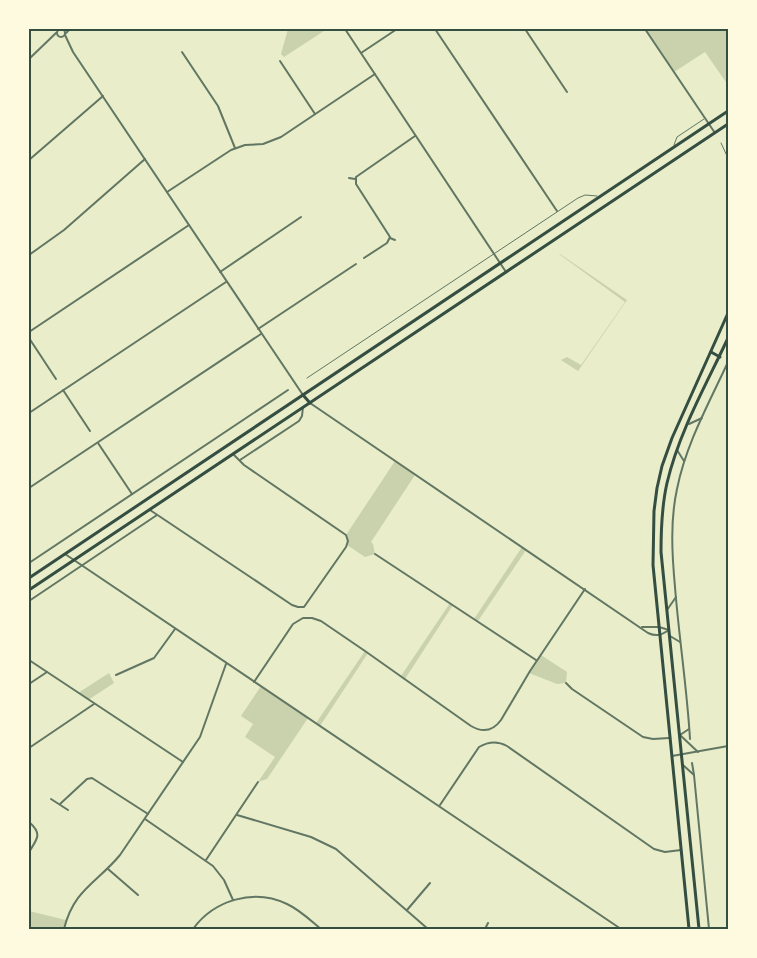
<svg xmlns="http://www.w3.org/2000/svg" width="757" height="958" viewBox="0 0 757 958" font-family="'Open Sans',sans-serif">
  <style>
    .green { fill: #cad2ad }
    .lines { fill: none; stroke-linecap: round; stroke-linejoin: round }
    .service { stroke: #617663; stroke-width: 1 }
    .minor { stroke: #617663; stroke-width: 2 }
    .primary { stroke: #344e41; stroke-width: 3 }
    .trunk { stroke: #344e41; stroke-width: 3 }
    .neatline { fill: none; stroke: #344e41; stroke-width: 2 }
  </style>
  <rect width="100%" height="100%" fill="#e9edc9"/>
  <g class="green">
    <polygon points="288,29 327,29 284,57 281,54"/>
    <polygon points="645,29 728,29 728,85 705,52 674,72"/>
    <polygon points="559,254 560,254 627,300 578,371 561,360 567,357 581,365 625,302"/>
    <polygon points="395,461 415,475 371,542 373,544 375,554 365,557 347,545 346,535"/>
    <polygon points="522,547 526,550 478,621 474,619"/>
    <polygon points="450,603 453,605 405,679 401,676"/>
    <polygon points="365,651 368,653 320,726 316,723"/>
    <polygon points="541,655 567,672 566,683 557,684 529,673"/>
    <polygon points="109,673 114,683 88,700 78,693"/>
    <polygon points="261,686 308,718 267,779 258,782 275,757 245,737 253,724 241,716"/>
    <polygon points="29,911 66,920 64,929 29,929"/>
  </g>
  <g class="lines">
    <g class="service">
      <polyline points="721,143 728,158"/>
      <polyline points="674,145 677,137 704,119"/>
      <polyline points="307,378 578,198 585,195 597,196"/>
    </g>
    <g class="minor">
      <circle cx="61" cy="33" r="4"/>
      <polyline points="345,29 506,272"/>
      <polyline points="435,29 557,211"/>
      <polyline points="525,29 567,92"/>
      <polyline points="645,29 715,133"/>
      <polyline points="65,34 70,29"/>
      <polyline points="65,35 73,52 303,395"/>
      <polyline points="182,52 218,106 235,148"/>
      <polyline points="361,53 397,29"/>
      <polyline points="29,59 56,33"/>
      <polyline points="280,61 315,114"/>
      <polyline points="29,160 103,96"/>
      <polyline points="349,178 355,179"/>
      <polyline points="167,192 231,150 245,145 263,144 281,137 375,74"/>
      <polyline points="390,238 395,240"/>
      <polyline points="29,255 64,230 145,159"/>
      <polyline points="364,258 387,243 390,237 356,184 356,177 415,136"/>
      <polyline points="220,272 301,217"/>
      <polyline points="258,329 356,264"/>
      <polyline points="29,332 189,225"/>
      <polyline points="29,338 56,379"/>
      <polyline points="63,390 90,431"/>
      <path d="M310,403L648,633C657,637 661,635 669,630"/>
      <polyline points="29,413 226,282"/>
      <polyline points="689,424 702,418"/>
      <polyline points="98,443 132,494"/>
      <polyline points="677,450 684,461"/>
      <polyline points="240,460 299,421 302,416 303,407"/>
      <polyline points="29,488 261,334"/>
      <polyline points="150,510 292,605 298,607 304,607 346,547 348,541 346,535 244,465 234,455"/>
      <polyline points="65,554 621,929"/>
      <polyline points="375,554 536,660"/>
      <polyline points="29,563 288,390"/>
      <polyline points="29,601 157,515"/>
      <polyline points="667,610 676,597"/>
      <polyline points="642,627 659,627 669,630"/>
      <polyline points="670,636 680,642"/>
      <polyline points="29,660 183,762"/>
      <polyline points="116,675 154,658 175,629"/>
      <path d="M254,682L293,624L303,618H312L321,621L365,651L471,726C483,733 493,731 501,720L530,671L585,589"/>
      <polyline points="566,683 572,689 643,737 653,739 669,738"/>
      <polyline points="29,684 47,672"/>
      <polyline points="689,729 680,735 698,752"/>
      <path d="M690,739C687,688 679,638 675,587C672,554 670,521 677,489C686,444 709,403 728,362"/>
      <polyline points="29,748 94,704"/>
      <polyline points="672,756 728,746"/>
      <polyline points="692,763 694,775"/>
      <polyline points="683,765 694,775 709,929"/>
      <polyline points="51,799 68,810"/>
      <polyline points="60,804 87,779 92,778 148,814"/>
      <path d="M440,805L479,747C489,741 498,741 507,746L654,849L665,852L681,850"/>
      <polyline points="237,815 311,837 336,849 428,929"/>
      <polyline points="145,819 213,866 224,880 233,900"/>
      <path d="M29,852C37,839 43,834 29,822"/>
      <polyline points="206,860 258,782"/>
      <polyline points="108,869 138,895"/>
      <polyline points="407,910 430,883"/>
      <path d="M64,929C74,889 97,883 120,855L200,737L226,664"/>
      <path d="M193,929C214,900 254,888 287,904C300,910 310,920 321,929"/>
      <polyline points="485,929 488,923"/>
    </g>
    <g class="primary">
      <polyline points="711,352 720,357"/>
      <polyline points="689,929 653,565 654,511 657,488 662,466 672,438 728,313"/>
      <path d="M699,929L661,552C661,528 662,505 667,483C679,432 706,385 728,338"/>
    </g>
    <g class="trunk">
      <polyline points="303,395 310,403"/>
      <polyline points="29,578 728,111"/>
      <polyline points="29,590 728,124"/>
    </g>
  </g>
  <rect width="757" height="958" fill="none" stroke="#fefae0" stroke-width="60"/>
  <rect x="30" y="30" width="697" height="898" class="neatline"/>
</svg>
